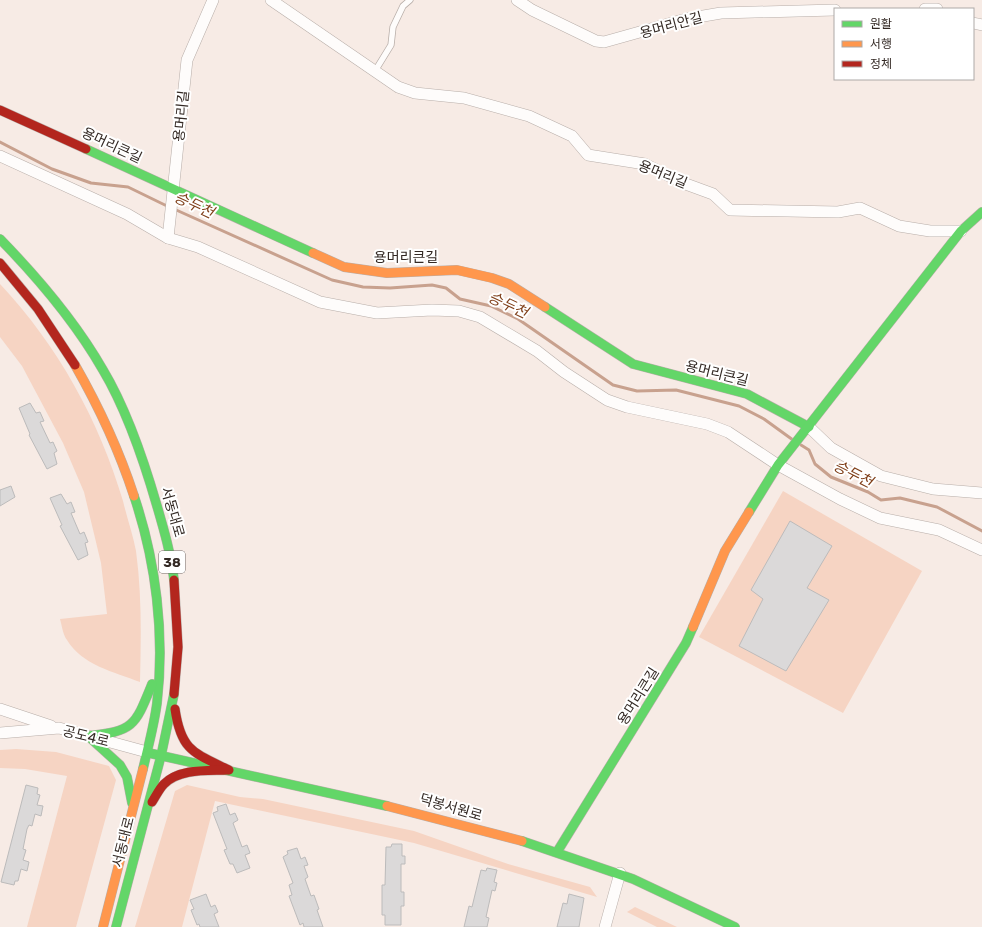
<svg xmlns="http://www.w3.org/2000/svg" width="982" height="927" viewBox="0 0 982 927" font-family="Rubik,'Noto Sans KR',sans-serif">
  <style>
    .green { fill: #f6d4c3 }
    .lines { fill: none; stroke-linecap: round; stroke-linejoin: round }
    .stream { stroke: #c8a18e; stroke-width: 3 }
    .building { fill: #dbd9d9; stroke: #bcbbbb }
    .lane-casing { stroke: #b8aea9; stroke-width: 7 }
    .street-casing { stroke: #b8aea9; stroke-width: 12 }
    .fast-casing { stroke: #b8aea9; stroke-width: 10 }
    .slow-casing { stroke: #b8aea9; stroke-width: 10 }
    .jam-casing { stroke: #b8aea9; stroke-width: 10 }
    .lane { stroke: #fefcfb; stroke-width: 5.5 }
    .street { stroke: #fefcfb; stroke-width: 11 }
    .fast { stroke: #63d668; stroke-width: 9 }
    .slow { stroke: #ff974d; stroke-width: 9 }
    .jam { stroke: #b3261e; stroke-width: 9 }
    .labels { text-anchor: middle; stroke-width: 4; stroke-linejoin: round; paint-order: stroke }
    .shield { fill: #fff; stroke: #706966; stroke-width: 1 }
    .shield-label { font-size: 13px; font-weight: bold; fill: #332924 }
    .street-label { font-size: 14px; fill: #332924; stroke: #fff }
    .water-label { font-size: 15px; font-style: italic; fill: #7f3e18; stroke: #fff }
  </style>
  <rect width="100%" height="100%" fill="#f7ebe5"/>
  <g class="green">
    <path d="M0,284C58,346 99,420 123,501C127,518 133,535 136,551C142,595 141,639 140,682C114,672 82,665 67,640C63,635 62,626 60,619L107,614L101,563L84,492L63,443L22,366L0,337Z"/>
    <polygon points="783,491 922,571 843,713 699,637"/>
    <polygon points="16,749 56,752 109,766 116,780 76,927 27,927 67,776 25,769 0,768 0,750"/>
    <polygon points="187,785 240,797 263,799 414,831 508,864 590,887 597,897 414,843 215,801 182,927 135,927 175,791"/>
    <polygon points="635,907 677,927 657,927 627,912"/>
  </g>
  <g class="lines">
    <g class="stream">
      <polyline points="0,142 52,169 91,183 128,187 169,207"/>
      <polyline points="174,209 332,280 363,287 390,288 432,285 446,288 460,299 491,306 518,319 613,385 637,391 676,390 739,406 764,419 793,440"/>
      <polyline points="801,445 809,450 815,464 831,477 868,492 881,500 900,498 937,507 982,531"/>
    </g>
  </g>
  <g class="building">
    <polygon points="30,403 36,413 40,412 44,421 40,422 50,443 53,442 57,451 54,453 57,464 47,469 29,435 30,434 19,408"/>
    <polygon points="11,486 15,497 0,506 0,490"/>
    <polygon points="61,494 67,504 71,502 75,512 71,513 80,534 84,532 88,542 85,543 88,555 78,560 60,526 62,525 50,498"/>
    <polygon points="790,521 832,546 807,588 829,600 786,671 739,646 763,599 751,590"/>
    <polygon points="26,785 38,788 37,794 40,795 37,805 43,806 41,816 35,814 32,826 29,825 27,829 23,849 26,850 23,860 29,862 27,871 21,869 18,881 15,881 14,885 1,882"/>
    <polygon points="226,804 230,815 235,813 238,820 233,823 242,847 247,845 250,853 245,855 250,868 237,873 233,864 230,864 224,850 227,849 213,813 218,811 217,807"/>
    <polygon points="392,844 402,844 402,856 405,856 405,864 401,864 401,892 404,892 404,906 401,906 401,925 385,925 385,915 382,915 382,885 385,885 386,847 391,847"/>
    <polygon points="297,848 301,859 305,857 308,865 304,866 308,877 305,879 311,896 314,895 319,909 317,910 323,927 304,927 303,923 300,925 289,896 292,895 289,885 293,883 283,857 288,854 287,851"/>
    <polygon points="487,868 497,870 494,882 497,883 495,891 492,890 486,917 489,918 487,927 464,927 469,906 472,907 481,870 486,871"/>
    <polygon points="206,894 211,907 215,905 218,912 214,914 219,927 200,927 199,924 197,925 191,910 194,909 190,900"/>
    <polygon points="569,894 584,898 579,927 557,927 563,903 567,904"/>
  </g>
  <g class="lines">
    <defs>
      <polyline id="lane" points="375,71 391,45 393,27 403,6 410,0"/>
      <g id="street">
        <polyline points="271,0 398,87 415,93 464,98 529,116 572,136 588,155 645,164 683,183 713,194 730,210 838,212 860,208 899,226 930,231 961,231"/>
        <polyline points="517,0 532,10 596,41 604,42 686,19 721,13 835,10"/>
        <polyline points="925,9 937,9"/>
        <polyline points="973,23 982,25"/>
        <polyline points="0,156 127,214 168,238 198,247 320,302 377,313 432,310 459,311 480,317 537,351 564,372 607,400 627,407 707,424 728,432 778,465 840,499 880,518 939,530 982,550"/>
        <polyline points="168,238 187,60 213,0"/>
        <polyline points="809,427 831,448 881,476 933,489 982,493"/>
        <polyline points="0,709 51,726"/>
        <polyline points="0,733 59,728 147,752"/>
        <polyline points="605,927 620,873"/>
      </g>
      <g id="fast">
        <polyline points="86,149 313,253"/>
        <path d="M0,239C39,279 75,321 103,370C127,410 144,461 157,506C164,530 171,554 174,580"/>
        <polyline points="545,307 633,364 747,394 809,427"/>
        <path d="M134,496C156,561 165,635 157,703C154,726 148,747 143,769"/>
        <polyline points="749,512 778,465 961,231 982,212"/>
        <path d="M88,736C134,731 135,726 152,684"/>
        <polyline points="88,736 120,765 127,777 132,803"/>
        <polyline points="149,753 387,806"/>
        <polyline points="522,841 633,879 735,927"/>
        <polyline points="557,852 686,643 693,627"/>
        <polyline points="116,927 161,756 174,694"/>
      </g>
      <g id="slow">
        <polyline points="313,253 344,267 387,273 457,270 492,278 509,284 545,307"/>
        <path d="M75,365C99,407 119,450 134,496"/>
        <polyline points="693,627 725,551 749,512"/>
        <polyline points="387,806 522,841"/>
        <polyline points="103,927 143,769"/>
      </g>
      <g id="jam">
        <polyline points="0,110 86,149"/>
        <polyline points="0,263 38,309 75,365"/>
        <polyline points="174,580 178,647 174,694"/>
        <path d="M175,709C181,751 194,753 229,770"/>
        <path d="M152,802C156,796 159,789 164,784C180,768 208,771 228,770"/>
      </g>
    </defs>
    <use href="#lane" class="lane-casing"/>
    <use href="#street" class="street-casing"/>
    <use href="#fast" class="fast-casing"/>
    <use href="#slow" class="slow-casing"/>
    <use href="#jam" class="jam-casing"/>
    <use href="#lane" class="lane"/>
    <use href="#street" class="street"/>
    <use href="#fast" class="fast"/>
    <use href="#slow" class="slow"/>
    <use href="#jam" class="jam"/>
  </g>
  <g class="labels">
    <rect class="shield" x="159" y="551" width="26" height="22" rx="3"/>
    <g class="shield-label">
      <text x="172" y="567">38</text>
    </g>
    <g class="street-label">
      <text transform="translate(671 25) rotate(-15)" y="5">용머리안길</text>
      <text transform="translate(181 116) rotate(-84)" y="5">용머리길</text>
      <text transform="translate(112 145) rotate(25)" y="5">용머리큰길</text>
      <text transform="translate(663 174) rotate(22)" y="5">용머리길</text>
      <text x="406" y="262">용머리큰길</text>
      <text transform="translate(717 373) rotate(14)" y="5">용머리큰길</text>
      <text transform="translate(173 512) rotate(74)" y="5">서동대로</text>
      <text transform="translate(638 696) rotate(-58)" y="5">용머리큰길</text>
      <text transform="translate(86 736) rotate(14)" y="5">공도4로</text>
      <text transform="translate(451 807) rotate(16)" y="5">덕봉서원로</text>
      <text transform="translate(123 842) rotate(-76)" y="5">서동대로</text>
    </g>
    <g class="water-label">
      <text transform="translate(194 205) rotate(25)" y="5">승두천</text>
      <text transform="translate(508 305) rotate(25)" y="5">승두천</text>
      <text transform="translate(853 474) rotate(27)" y="5">승두천</text>
    </g>
  </g>
  <rect x="834" y="8" width="140" height="72" fill="#ffffff" stroke="#ada9a7"/>
  <rect x="842" y="21" width="20" height="6" fill="#63d668" stroke="#ada9a7"/>
  <text x="870" y="28" font-size="12" fill="#332924">원활</text>
  <rect x="842" y="41" width="20" height="6" fill="#ff974d" stroke="#ada9a7"/>
  <text x="870" y="48" font-size="12" fill="#332924">서행</text>
  <rect x="842" y="61" width="20" height="6" fill="#b3261e" stroke="#ada9a7"/>
  <text x="870" y="68" font-size="12" fill="#332924">정체</text>
</svg>
